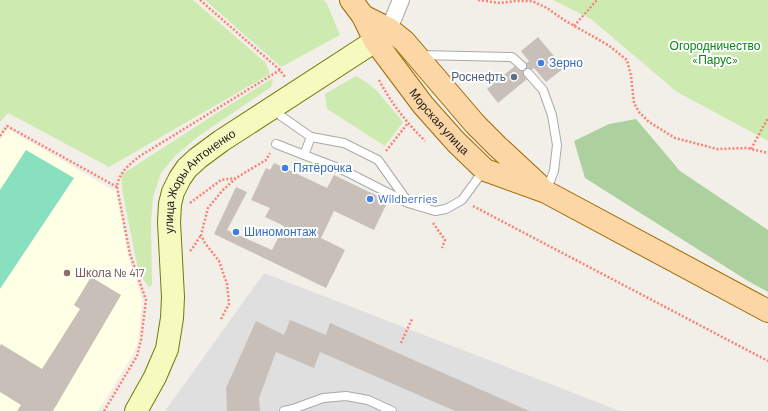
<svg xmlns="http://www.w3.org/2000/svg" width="768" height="411" viewBox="0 0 768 411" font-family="Barlow,sans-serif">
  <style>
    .residential { fill: #e0dfdf }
    .education { fill: #ffffe5 }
    .grass { fill: #cdebb0 }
    .forest { fill: #add19e }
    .pitch { fill: #88e0be }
    .building { fill: #c7bfb8 }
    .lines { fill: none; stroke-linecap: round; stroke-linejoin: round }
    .lane-casing { stroke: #a9a9a9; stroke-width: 10 }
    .street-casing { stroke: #a9a9a9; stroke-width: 18 }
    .secondary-casing { stroke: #707d05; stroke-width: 24 }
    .primary-casing { stroke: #a06b00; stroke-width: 24 }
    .path { stroke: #fa8072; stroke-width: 2.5; stroke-dasharray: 2 2; stroke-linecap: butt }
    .lane { stroke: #fff; stroke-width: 8 }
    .street { stroke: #fff; stroke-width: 16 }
    .secondary { stroke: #f7fabf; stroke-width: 22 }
    .primary { stroke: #fcd6a4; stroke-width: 22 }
    .shop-dot { fill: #3f7fe0; stroke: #fff; stroke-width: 1.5 }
    .service-dot { fill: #5c6f8a; stroke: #fff; stroke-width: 1.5 }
    .education-dot { fill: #8d6e63; stroke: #fff; stroke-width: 1.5 }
    .labels { text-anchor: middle; stroke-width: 4; stroke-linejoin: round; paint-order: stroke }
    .park-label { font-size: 12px; fill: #0c8416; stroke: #fff }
    .shop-label { font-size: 12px; fill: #366cbe; stroke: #fff; text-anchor: start }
    .service-label { font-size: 12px; fill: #4e5e75; stroke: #fff; text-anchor: end }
    .street-label { font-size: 12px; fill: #222; stroke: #fff }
    .education-label { font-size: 12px; fill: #785e54; stroke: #fff; text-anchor: start }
  </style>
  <rect width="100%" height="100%" fill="#f2efe9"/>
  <polygon class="residential" points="264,273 620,411 165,411"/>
  <polygon class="education" points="8,129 116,192 128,255 142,300 138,339 134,353 98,411 0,411 0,140"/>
  <g class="grass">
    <polygon points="0,0 193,0 266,63 270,74 109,167 8,113 0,122"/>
    <polygon points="205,0 324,0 327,4 340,35 281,67"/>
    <polygon points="553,0 768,0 768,141 677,92 591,19"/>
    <polygon points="356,76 366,82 376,90 403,122 385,146 327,109 325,94"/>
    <polygon points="271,79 273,80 271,87 200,135 176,155 161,173 153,197 151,223 152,285 149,287 139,274 123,195 121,175 212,116"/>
  </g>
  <polygon class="forest" points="636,119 680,171 768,230 768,292 748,281 585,178 574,141 609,124"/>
  <polygon class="pitch" points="26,150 74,178 0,289 0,190"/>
  <g class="building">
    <polygon points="538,37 564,68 546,82 534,68 524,76 527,79 498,103 487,89 515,66 518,70 529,61 521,51"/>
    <polygon points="274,163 327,188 334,175 388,201 374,230 334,211 321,238 345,250 326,288 214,234 236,187 247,192 227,230 272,250 284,226 265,217 270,208 251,200 266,168 270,170"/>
    <polygon points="91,277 121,295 53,411 17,411 21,405 0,392 0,346 1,344 42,369 80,309 74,305"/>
    <polygon points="290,320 326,335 330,323 529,411 455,411 320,352 314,368 276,352 259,398 260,411 227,411 226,388 256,321 284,335"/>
  </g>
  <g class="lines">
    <defs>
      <g id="lane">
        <polyline points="420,55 512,57 522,66"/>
        <polyline points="528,73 543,90 552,115 557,145 554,171 546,191"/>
        <polyline points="275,107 281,116 311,137 344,143 378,160 408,202"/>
        <polyline points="276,144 343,170 408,203 435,211 446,209 462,200 484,170"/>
        <polyline points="304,155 311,137"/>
        <polyline points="284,411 293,409"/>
        <polyline points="293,411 293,409 323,398 346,396 368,400 392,411"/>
      </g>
      <polyline id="street" points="389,29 401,0"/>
      <g id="secondary">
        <path id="s1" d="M136,411L155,377L167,349L172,318L173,297L169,222L170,204L173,192L180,178L187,168L198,158L221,141L375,41L389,29"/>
      </g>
      <g id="primary">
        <path id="s2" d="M351,0L363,16L375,41L423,105L456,142L485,170L546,192L768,311"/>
        <polyline points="363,16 389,29 404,41 475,124 497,146 539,185"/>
      </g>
    </defs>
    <use href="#lane" class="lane-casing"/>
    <use href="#street" class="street-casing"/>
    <use href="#secondary" class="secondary-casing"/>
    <use href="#primary" class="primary-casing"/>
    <g class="path">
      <polyline points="200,0 280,70"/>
      <polyline points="478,0 500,3 516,1 532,1 547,8 564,20 608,45 627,60 631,76 634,103 639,112 649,122 675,138 717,149 747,148 768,153"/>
      <polyline points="574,26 597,0"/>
      <path d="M379,80C391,103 407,123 425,141"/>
      <polyline points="0,136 7,126 117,187"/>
      <polyline points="751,149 768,118"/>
      <polyline points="386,151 408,123"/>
      <polyline points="190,203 221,180 235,178"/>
      <polyline points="473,206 768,361"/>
      <polyline points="433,223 445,240 442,248"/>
      <polyline points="190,251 194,246 201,235"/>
      <polyline points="221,319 229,304 227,284 219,261 205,243 201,235 208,208 222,191 236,178 266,160 270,153"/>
      <polyline points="401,343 412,319"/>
      <path d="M104,411L137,356L141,340L146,300L130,254L117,187C118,173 130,164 140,156L280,70L285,77"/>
    </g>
    <use href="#lane" class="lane"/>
    <use href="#street" class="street"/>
    <use href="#secondary" class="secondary"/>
    <use href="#primary" class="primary"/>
  </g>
  <g class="shop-dot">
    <circle cx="541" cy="63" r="4"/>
    <circle cx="285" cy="168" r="4"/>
    <circle cx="370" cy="199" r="4"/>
    <circle cx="236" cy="232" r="4"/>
  </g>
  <circle class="service-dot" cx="514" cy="77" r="4"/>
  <circle class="education-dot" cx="67" cy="273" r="4"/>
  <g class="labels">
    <g class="park-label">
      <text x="715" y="50">Огородничество<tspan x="715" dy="14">«Парус»</tspan></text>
    </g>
    <g class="shop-label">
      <text x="549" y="67">Зерно</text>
      <text x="293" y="172">Пятёрочка</text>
      <text x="378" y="203">Wildberries</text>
      <text x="244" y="236">Шиномонтаж</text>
    </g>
    <g class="service-label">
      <text x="506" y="81">Роснефть</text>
    </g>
    <g class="street-label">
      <text dy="4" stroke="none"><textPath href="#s2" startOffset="151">Морская улица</textPath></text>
      <text dy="4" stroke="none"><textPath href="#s1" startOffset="250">улица Жоры Антоненко</textPath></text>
    </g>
    <g class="education-label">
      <text x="75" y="277">Школа № 417</text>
    </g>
  </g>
</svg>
